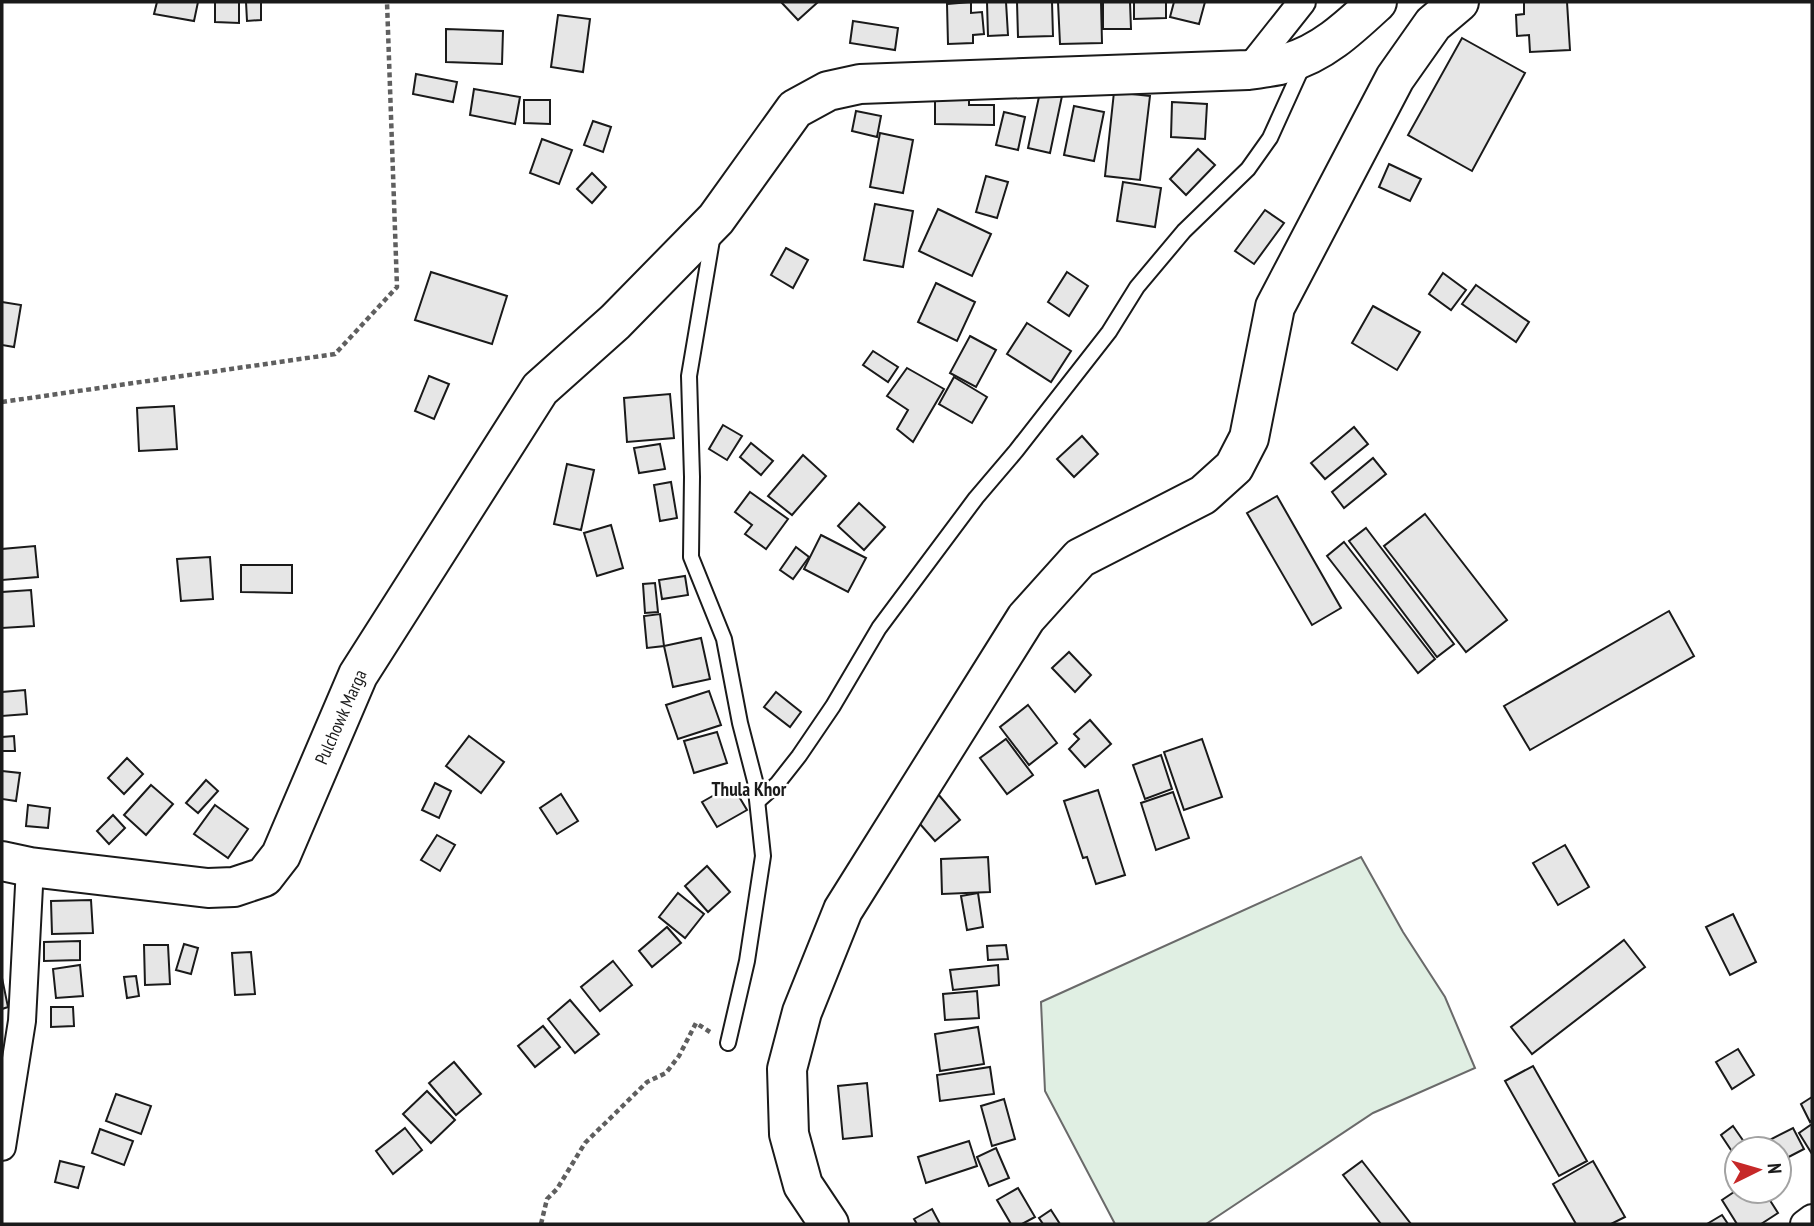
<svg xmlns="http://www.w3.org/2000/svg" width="1814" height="1226" viewBox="0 0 1814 1226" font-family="'PT Sans Narrow',sans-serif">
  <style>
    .green { fill: #e0efe3; stroke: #6a6a6a; stroke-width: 2 }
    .building { fill: #e6e6e6; stroke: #1a1a1a; stroke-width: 2 }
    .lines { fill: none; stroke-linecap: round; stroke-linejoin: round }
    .lane-casing { stroke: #1a1a1a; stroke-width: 18 }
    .street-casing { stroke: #1a1a1a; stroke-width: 30 }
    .secondary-casing { stroke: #1a1a1a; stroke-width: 42 }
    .path { stroke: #5f5f5f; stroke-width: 4.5; stroke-dasharray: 5 3.5; stroke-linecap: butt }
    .lane { stroke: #fff; stroke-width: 14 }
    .street { stroke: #fff; stroke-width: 26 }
    .secondary { stroke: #fff; stroke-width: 38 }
    .labels { text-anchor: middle; stroke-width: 5; stroke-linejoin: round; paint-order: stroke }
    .street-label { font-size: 18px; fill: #1a1a1a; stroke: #fff }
    .neighbourhood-label { font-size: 19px; font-weight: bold; fill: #1a1a1a; stroke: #fff }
  </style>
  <rect width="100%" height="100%" fill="#fff"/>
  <polygon class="green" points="1361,857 1403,932 1445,997 1475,1068 1373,1113 1206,1224 1115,1224 1045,1091 1041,1002"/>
  <g class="building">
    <polygon points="157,2 198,2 194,21 154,14"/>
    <polygon points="215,2 239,2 239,23 215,22"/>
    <polygon points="246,2 261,2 261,20 247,21"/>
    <polygon points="781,2 818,2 798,20"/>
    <polygon points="971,2 971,13 982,12 984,34 973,35 973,43 948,44 947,4"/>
    <polygon points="987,2 1006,2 1008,35 988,36"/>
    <polygon points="1017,2 1052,2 1053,36 1018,37"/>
    <polygon points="1058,2 1101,2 1102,43 1060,44"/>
    <polygon points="1103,2 1130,2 1131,29 1103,29"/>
    <polygon points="1134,2 1166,2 1166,18 1134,19"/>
    <polygon points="1174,2 1205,2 1199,24 1170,17"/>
    <polygon points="1524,2 1567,2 1570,50 1530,52 1529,35 1517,36 1516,15 1524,14"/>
    <polygon points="558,15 590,19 583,72 551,67"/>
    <polygon points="853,21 898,28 895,50 850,43"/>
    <polygon points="446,29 503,31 502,64 446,62"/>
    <polygon points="1462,38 1525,73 1472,171 1408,135"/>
    <polygon points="416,74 457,82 453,102 413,94"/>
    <polygon points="474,89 520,97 515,124 470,115"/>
    <polygon points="935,90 969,90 969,105 994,105 994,125 935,124"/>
    <polygon points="1040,92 1062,96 1050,153 1028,148"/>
    <polygon points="1114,92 1150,96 1140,180 1105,176"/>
    <polygon points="524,100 550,100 550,124 524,123"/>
    <polygon points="1172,102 1207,104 1205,139 1171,137"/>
    <polygon points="1074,106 1104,112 1094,161 1064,155"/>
    <polygon points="856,111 881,116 877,137 852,131"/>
    <polygon points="1004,112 1025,117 1018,150 996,145"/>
    <polygon points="593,121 611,127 603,152 584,145"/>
    <polygon points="880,133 913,140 903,193 870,187"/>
    <polygon points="542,139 572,150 559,184 530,173"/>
    <polygon points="1198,149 1215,165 1186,195 1170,179"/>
    <polygon points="1389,164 1421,179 1410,201 1379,187"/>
    <polygon points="592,173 606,187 592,203 577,189"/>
    <polygon points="986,176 1008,182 997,218 976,212"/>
    <polygon points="1123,182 1161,188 1155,227 1117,221"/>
    <polygon points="875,204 913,211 903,267 864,260"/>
    <polygon points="938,209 991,234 972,276 919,251"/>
    <polygon points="1265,210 1284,223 1254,264 1235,251"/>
    <polygon points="786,248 808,260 793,288 771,275"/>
    <polygon points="431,272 507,296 492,344 415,320"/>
    <polygon points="1067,272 1088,286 1069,316 1048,302"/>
    <polygon points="1443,273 1466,290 1451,310 1429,294"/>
    <polygon points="936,283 975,302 957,341 918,322"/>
    <polygon points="1476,285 1529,322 1516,342 1462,304"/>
    <polygon points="2,302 21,305 14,347 2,345"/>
    <polygon points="1373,306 1420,332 1397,370 1352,343"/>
    <polygon points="1027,323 1071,351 1051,382 1007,354"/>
    <polygon points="970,336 996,350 976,387 950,373"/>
    <polygon points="873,351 898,367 888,382 863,365"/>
    <polygon points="907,368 944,389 913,442 897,429 908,410 887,396"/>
    <polygon points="429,376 449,384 434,419 415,411"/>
    <polygon points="954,377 987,397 972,423 939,404"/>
    <polygon points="670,394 674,438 627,442 624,398"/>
    <polygon points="174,406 177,449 139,451 137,408"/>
    <polygon points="723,425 742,436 727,460 709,449"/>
    <polygon points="1354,427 1368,444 1325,479 1311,463"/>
    <polygon points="1082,436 1098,454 1074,477 1057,459"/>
    <polygon points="751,443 773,461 761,475 740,457"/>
    <polygon points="660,444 665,469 639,473 634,448"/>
    <polygon points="803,455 826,476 792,515 768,496"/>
    <polygon points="1373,458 1386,474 1344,508 1332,492"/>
    <polygon points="567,464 594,470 581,530 554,524"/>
    <polygon points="671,482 677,518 660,521 654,485"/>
    <polygon points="750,492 788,519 766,549 745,534 752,525 735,512"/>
    <polygon points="1277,496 1341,608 1312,625 1247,513"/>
    <polygon points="859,503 885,527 864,550 838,526"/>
    <polygon points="1425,514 1507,620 1466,652 1384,546"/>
    <polygon points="611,525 623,568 597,576 584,533"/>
    <polygon points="1366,528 1454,644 1437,657 1349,541"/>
    <polygon points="821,535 866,558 848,592 804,569"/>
    <polygon points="1344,542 1435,659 1418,673 1327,556"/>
    <polygon points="35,546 38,577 2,580 2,549"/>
    <polygon points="796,547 809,557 793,579 780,570"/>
    <polygon points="210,557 213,599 181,601 177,559"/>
    <polygon points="241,565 292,565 292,593 241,592"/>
    <polygon points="685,576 688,595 662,599 659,580"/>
    <polygon points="655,583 658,612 645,613 643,584"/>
    <polygon points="31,590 34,626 2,628 2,592"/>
    <polygon points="1669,611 1694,656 1530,750 1504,706"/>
    <polygon points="660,614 664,646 647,648 644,616"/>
    <polygon points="701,638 710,679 673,687 664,646"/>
    <polygon points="1069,652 1091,675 1075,692 1052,668"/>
    <polygon points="25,690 27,714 2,716 2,692"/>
    <polygon points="709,691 721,725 678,739 666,705"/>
    <polygon points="776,692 801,712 790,727 764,707"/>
    <polygon points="1028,705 1057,743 1029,765 1000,727"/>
    <polygon points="1090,720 1111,744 1085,767 1069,749 1079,739 1074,734"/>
    <polygon points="717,732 727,763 694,773 684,741"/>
    <polygon points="14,736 15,751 2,751 2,737"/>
    <polygon points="469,736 504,762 481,793 446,766"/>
    <polygon points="1006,739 1033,775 1007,794 980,758"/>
    <polygon points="1202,739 1222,797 1184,810 1164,752"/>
    <polygon points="1161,755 1172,789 1145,799 1133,765"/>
    <polygon points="127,758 143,774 124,794 108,778"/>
    <polygon points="2,771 20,773 16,801 2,799"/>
    <polygon points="206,780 218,791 198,813 186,803"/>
    <polygon points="435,783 451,791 439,818 422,810"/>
    <polygon points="151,785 173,804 146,835 124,815"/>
    <polygon points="732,785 747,810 717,827 702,802"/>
    <polygon points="1098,790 1125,875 1096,884 1087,857 1083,858 1064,801"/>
    <polygon points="1173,792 1189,838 1156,850 1141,803"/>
    <polygon points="561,794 578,821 557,834 540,808"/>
    <polygon points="938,794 960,820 935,841 913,816"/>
    <polygon points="28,805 50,808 48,828 26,826"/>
    <polygon points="215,805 248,829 228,858 194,834"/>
    <polygon points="113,815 125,828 109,844 97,831"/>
    <polygon points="437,835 455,845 440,871 421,860"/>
    <polygon points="1565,845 1589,887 1558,905 1533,863"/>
    <polygon points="988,857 990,892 942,894 941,859"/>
    <polygon points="707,866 730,892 708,912 685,886"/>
    <polygon points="678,893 704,914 685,938 659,917"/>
    <polygon points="978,893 983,927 967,930 961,896"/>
    <polygon points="91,900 93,933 52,934 51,901"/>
    <polygon points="1733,914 1756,962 1730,975 1706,927"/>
    <polygon points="667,927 681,943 652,967 639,951"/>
    <polygon points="1624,940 1645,967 1532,1054 1511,1027"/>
    <polygon points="80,941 80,960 44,961 44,942"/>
    <polygon points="184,944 198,948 191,974 176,970"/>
    <polygon points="144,945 168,945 170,984 145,985"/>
    <polygon points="1006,945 1008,959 988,960 987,946"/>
    <polygon points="251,952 255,994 235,995 232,953"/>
    <polygon points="613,961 632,985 600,1011 581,987"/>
    <polygon points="80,965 83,996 56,998 53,969"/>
    <polygon points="998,965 999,985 953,990 950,970"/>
    <polygon points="136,976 139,996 127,998 124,977"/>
    <polygon points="2,978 8,1007 2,1009"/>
    <polygon points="977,991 979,1018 945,1020 943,994"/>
    <polygon points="570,1000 599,1034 575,1053 548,1019"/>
    <polygon points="51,1007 73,1007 74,1026 51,1027"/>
    <polygon points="543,1026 560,1047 535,1067 518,1046"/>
    <polygon points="978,1027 984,1064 940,1071 935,1034"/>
    <polygon points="1738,1049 1754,1075 1732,1089 1716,1062"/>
    <polygon points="454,1062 481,1094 456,1115 429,1083"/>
    <polygon points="1533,1066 1587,1161 1559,1176 1505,1081"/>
    <polygon points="990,1067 994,1094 940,1101 937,1075"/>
    <polygon points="867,1083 872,1136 843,1139 838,1086"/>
    <polygon points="427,1091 455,1120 431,1143 403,1114"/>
    <polygon points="116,1094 151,1106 141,1134 106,1121"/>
    <polygon points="1812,1097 1812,1120 1810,1122 1801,1104"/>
    <polygon points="1004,1099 1015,1139 992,1146 981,1106"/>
    <polygon points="1812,1124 1812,1154 1799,1133"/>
    <polygon points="1733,1126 1749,1149 1737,1149 1737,1159 1721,1135"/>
    <polygon points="405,1128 422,1150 393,1174 376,1151"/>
    <polygon points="1793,1128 1804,1149 1779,1162 1779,1149 1757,1149 1756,1147"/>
    <polygon points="100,1129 133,1141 124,1165 92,1153"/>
    <polygon points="969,1141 977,1166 926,1183 918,1157"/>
    <polygon points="996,1148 1009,1178 989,1186 977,1157"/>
    <polygon points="60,1161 84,1167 78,1188 55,1182"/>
    <polygon points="1362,1161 1411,1224 1381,1224 1343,1175"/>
    <polygon points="1593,1161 1625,1217 1611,1224 1576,1224 1553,1184"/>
    <polygon points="1018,1188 1035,1217 1022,1224 1011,1224 997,1200"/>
    <polygon points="1737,1190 1764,1191 1778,1213 1761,1224 1737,1224 1722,1200"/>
    <polygon points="932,1209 940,1224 917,1224 914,1219"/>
    <polygon points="1051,1210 1060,1224 1043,1224 1039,1218"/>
    <polygon points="1722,1215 1728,1224 1707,1224"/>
  </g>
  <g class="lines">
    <defs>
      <g id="lane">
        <polyline points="713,234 689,376 692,477 691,557 724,639 740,723 755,781 763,856 747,961 728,1043"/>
        <polyline points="759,800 777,784 799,756 833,706 879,628 976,498 1016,451 1109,332 1137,287 1184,231 1248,169 1270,138 1304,63"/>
      </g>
      <g id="street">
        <polyline points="1248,70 1302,2"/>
        <polyline points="2,1147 22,1021 30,867"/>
        <polyline points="1804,1224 1812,1218"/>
      </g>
      <g id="secondary">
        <path d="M2,861L30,867L208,888L234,887L264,877L281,855L358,675L540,389L615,322L716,219L795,109L828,91L860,84L1248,70C1261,68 1275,67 1287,63C1323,53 1350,27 1377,2"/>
        <polyline points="829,1224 803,1185 789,1134 787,1069 802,1012 843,910 1026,618 1080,558 1203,495 1234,467 1249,438 1275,307 1395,78 1433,24 1459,2"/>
      </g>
    </defs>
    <use href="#lane" class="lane-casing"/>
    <use href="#street" class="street-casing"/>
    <use href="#secondary" class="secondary-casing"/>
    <g class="path">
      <polyline points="2,402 335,354 397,287 387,2"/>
      <polyline points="541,1224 547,1199 557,1189 585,1143 647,1082 666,1073 679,1056 696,1023 710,1032"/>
    </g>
    <use href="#lane" class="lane"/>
    <use href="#street" class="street"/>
    <use href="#secondary" class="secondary"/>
  </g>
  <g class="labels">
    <g class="street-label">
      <text transform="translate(341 717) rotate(-66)" y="6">Pulchowk Marga</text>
    </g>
    <g class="neighbourhood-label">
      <text x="749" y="796">Thula Khor</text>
    </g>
  </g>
  <rect width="1814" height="1226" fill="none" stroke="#1a1a1a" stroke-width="7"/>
  <g transform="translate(1758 1170) rotate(85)"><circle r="33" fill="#ffffff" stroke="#a3a3a3" stroke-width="2"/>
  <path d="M0-5L12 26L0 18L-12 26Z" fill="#c62828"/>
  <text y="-10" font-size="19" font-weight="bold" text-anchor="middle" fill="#1a1a1a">N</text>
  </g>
</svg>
